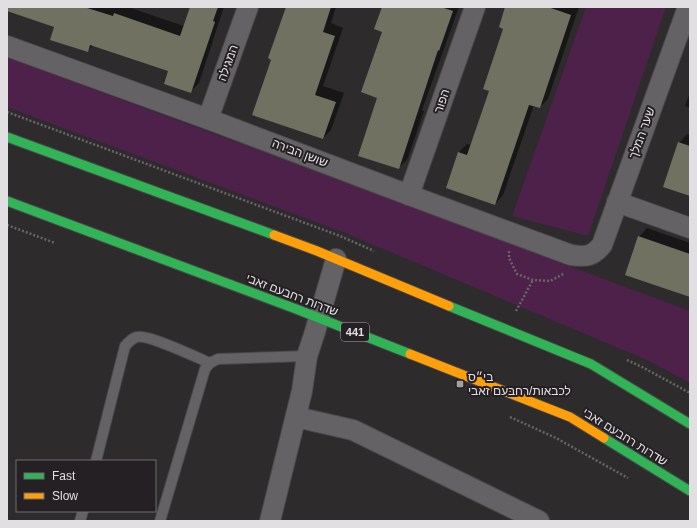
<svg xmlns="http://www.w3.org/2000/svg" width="697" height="528" viewBox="0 0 697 528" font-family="Arial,Heebo,sans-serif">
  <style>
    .green { fill: #4e214a }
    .shadow { fill: #0007 }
    .building { fill: #707161 }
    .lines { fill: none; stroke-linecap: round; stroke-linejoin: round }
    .lane-casing { stroke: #4a484a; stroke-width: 12 }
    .street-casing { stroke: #4a484a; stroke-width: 22 }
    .fast-casing { stroke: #4a484a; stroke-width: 11 }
    .slow-casing { stroke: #4a484a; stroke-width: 11 }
    .path { stroke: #686667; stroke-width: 2.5; stroke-dasharray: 2 2; stroke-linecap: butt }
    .lane { stroke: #646264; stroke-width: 10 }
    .street { stroke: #646264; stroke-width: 20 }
    .fast { stroke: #30b455; stroke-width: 9 }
    .slow { stroke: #ff9f0a; stroke-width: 9 }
    .poi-dot { fill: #a2a0a2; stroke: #242023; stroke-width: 1.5 }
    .labels { text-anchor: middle; stroke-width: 4; stroke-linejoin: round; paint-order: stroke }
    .shield { fill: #242023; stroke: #a8a6a8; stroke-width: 1 }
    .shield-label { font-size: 11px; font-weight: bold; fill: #e1dfe1 }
    .street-label { font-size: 12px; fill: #e1dfe1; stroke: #242023 }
    .poi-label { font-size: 12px; fill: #e1dfe1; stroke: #242023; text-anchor: start }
  </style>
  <rect width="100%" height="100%" fill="#2d2b2c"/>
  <g class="green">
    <polygon points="586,7 666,7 588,236 512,216"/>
    <polygon points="7,57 690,311 690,383 647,360 343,232 7,107"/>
  </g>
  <g class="shadow">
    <polygon points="7,7 117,7 120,8 128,7 184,26 191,7 224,7 199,83 190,92 169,70 94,45 87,51 55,27 7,10"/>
    <polygon points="287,7 336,7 331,23 343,28 323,86 344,93 331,130 323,138 273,59"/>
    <polygon points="383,7 459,7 422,110 424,111 407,160 398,168 379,97 383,31"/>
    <polygon points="507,7 579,7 548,99 540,107 534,105 503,195 495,204 459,152 467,144 471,145 490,90 504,28"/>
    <polygon points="690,92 690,108 685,106"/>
    <polygon points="687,134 690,135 690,195 679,143"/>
    <polygon points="647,228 690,243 689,248 690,248 690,296 639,237"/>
  </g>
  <g class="building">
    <polygon points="7,7 84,7 113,16 114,13 180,36 190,7 218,7 213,21 215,22 191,93 164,84 168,71 90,45 88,52 50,40 54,27 7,11"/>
    <polygon points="286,7 331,7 323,32 335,36 315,95 336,102 323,139 252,115 271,60 268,58"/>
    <polygon points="382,7 441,7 453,11 439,51 438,50 399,169 358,156 377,98 361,92 382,32 374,29"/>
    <polygon points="505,7 548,7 571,15 540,108 529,105 495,205 446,188 458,152 467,155 489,91 483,89 503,29 499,27"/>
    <polygon points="678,142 690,146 690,196 663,187"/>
    <polygon points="638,236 690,254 690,297 625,275"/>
  </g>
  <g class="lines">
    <defs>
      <g id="lane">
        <path d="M96,461L125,346C129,342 132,338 137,337C148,334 198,358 210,363"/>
        <polyline points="80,521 83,511"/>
        <polyline points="160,521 205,369 210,363 218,359 307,356"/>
      </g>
      <g id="street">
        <path d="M7,46L208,119L409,195L571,255C586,257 592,257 602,245L688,7"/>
        <polyline points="208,119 248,7"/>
        <polyline points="409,195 475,7"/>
        <polyline points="617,202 690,228"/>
        <polyline points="296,417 353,430 539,521"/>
        <polyline points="270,521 302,391 307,356 314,335 336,259"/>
      </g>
      <g id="fast">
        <polyline points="7,137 274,235"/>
        <polyline points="7,201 296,309 410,354"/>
        <polyline points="449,306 591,364 690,424"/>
        <polyline points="604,438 690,491"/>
      </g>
      <g id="slow">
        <polyline points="274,235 317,251 449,306"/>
        <polyline points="410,354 570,417 604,438"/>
      </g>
    </defs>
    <use href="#lane" class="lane-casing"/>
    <use href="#street" class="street-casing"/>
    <use href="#fast" class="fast-casing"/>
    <use href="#slow" class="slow-casing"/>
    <g class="path">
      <polyline points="7,112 340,236 374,251"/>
      <polyline points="7,225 55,243"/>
      <polyline points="509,251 509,258 517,274 533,280 550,281 565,273"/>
      <polyline points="516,311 533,280"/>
      <polyline points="627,360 642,367 690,393"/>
      <polyline points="510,417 556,438 628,478"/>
    </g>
    <use href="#lane" class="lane"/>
    <use href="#street" class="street"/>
    <use href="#fast" class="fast"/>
    <use href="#slow" class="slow"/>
  </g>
  <rect class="poi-dot" x="456" y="380" width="8" height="8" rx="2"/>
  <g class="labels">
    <rect class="shield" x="341" y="323" width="28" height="18" rx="3"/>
    <g class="shield-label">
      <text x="355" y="336">441</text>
    </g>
    <g class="street-label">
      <text transform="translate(228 63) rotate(-70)" y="4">המגילה</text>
      <text transform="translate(442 101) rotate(-71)" y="4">הפור</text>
      <text transform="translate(642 133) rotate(-70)" y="4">שער המלך</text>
      <text transform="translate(300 153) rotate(21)" y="4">שושן הבירה</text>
      <text transform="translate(292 295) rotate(21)" y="4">שדרות רחבעם זאבי</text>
      <text transform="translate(625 437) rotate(32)" y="4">שדרות רחבעם זאבי</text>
    </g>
    <g class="poi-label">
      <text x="468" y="381">בי״ס<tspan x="468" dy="14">לכבאות/רחבעם זאבי</tspan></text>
    </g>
  </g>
  <rect width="697" height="528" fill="none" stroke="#e1dfe1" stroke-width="16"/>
  <rect x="16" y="460" width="140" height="52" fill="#242023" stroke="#706c6f"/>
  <rect x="24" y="473" width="20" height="6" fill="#30b455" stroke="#706c6f"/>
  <text x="52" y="480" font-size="12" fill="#e1dfe1">Fast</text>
  <rect x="24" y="493" width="20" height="6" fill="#ff9f0a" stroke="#706c6f"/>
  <text x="52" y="500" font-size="12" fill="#e1dfe1">Slow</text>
</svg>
